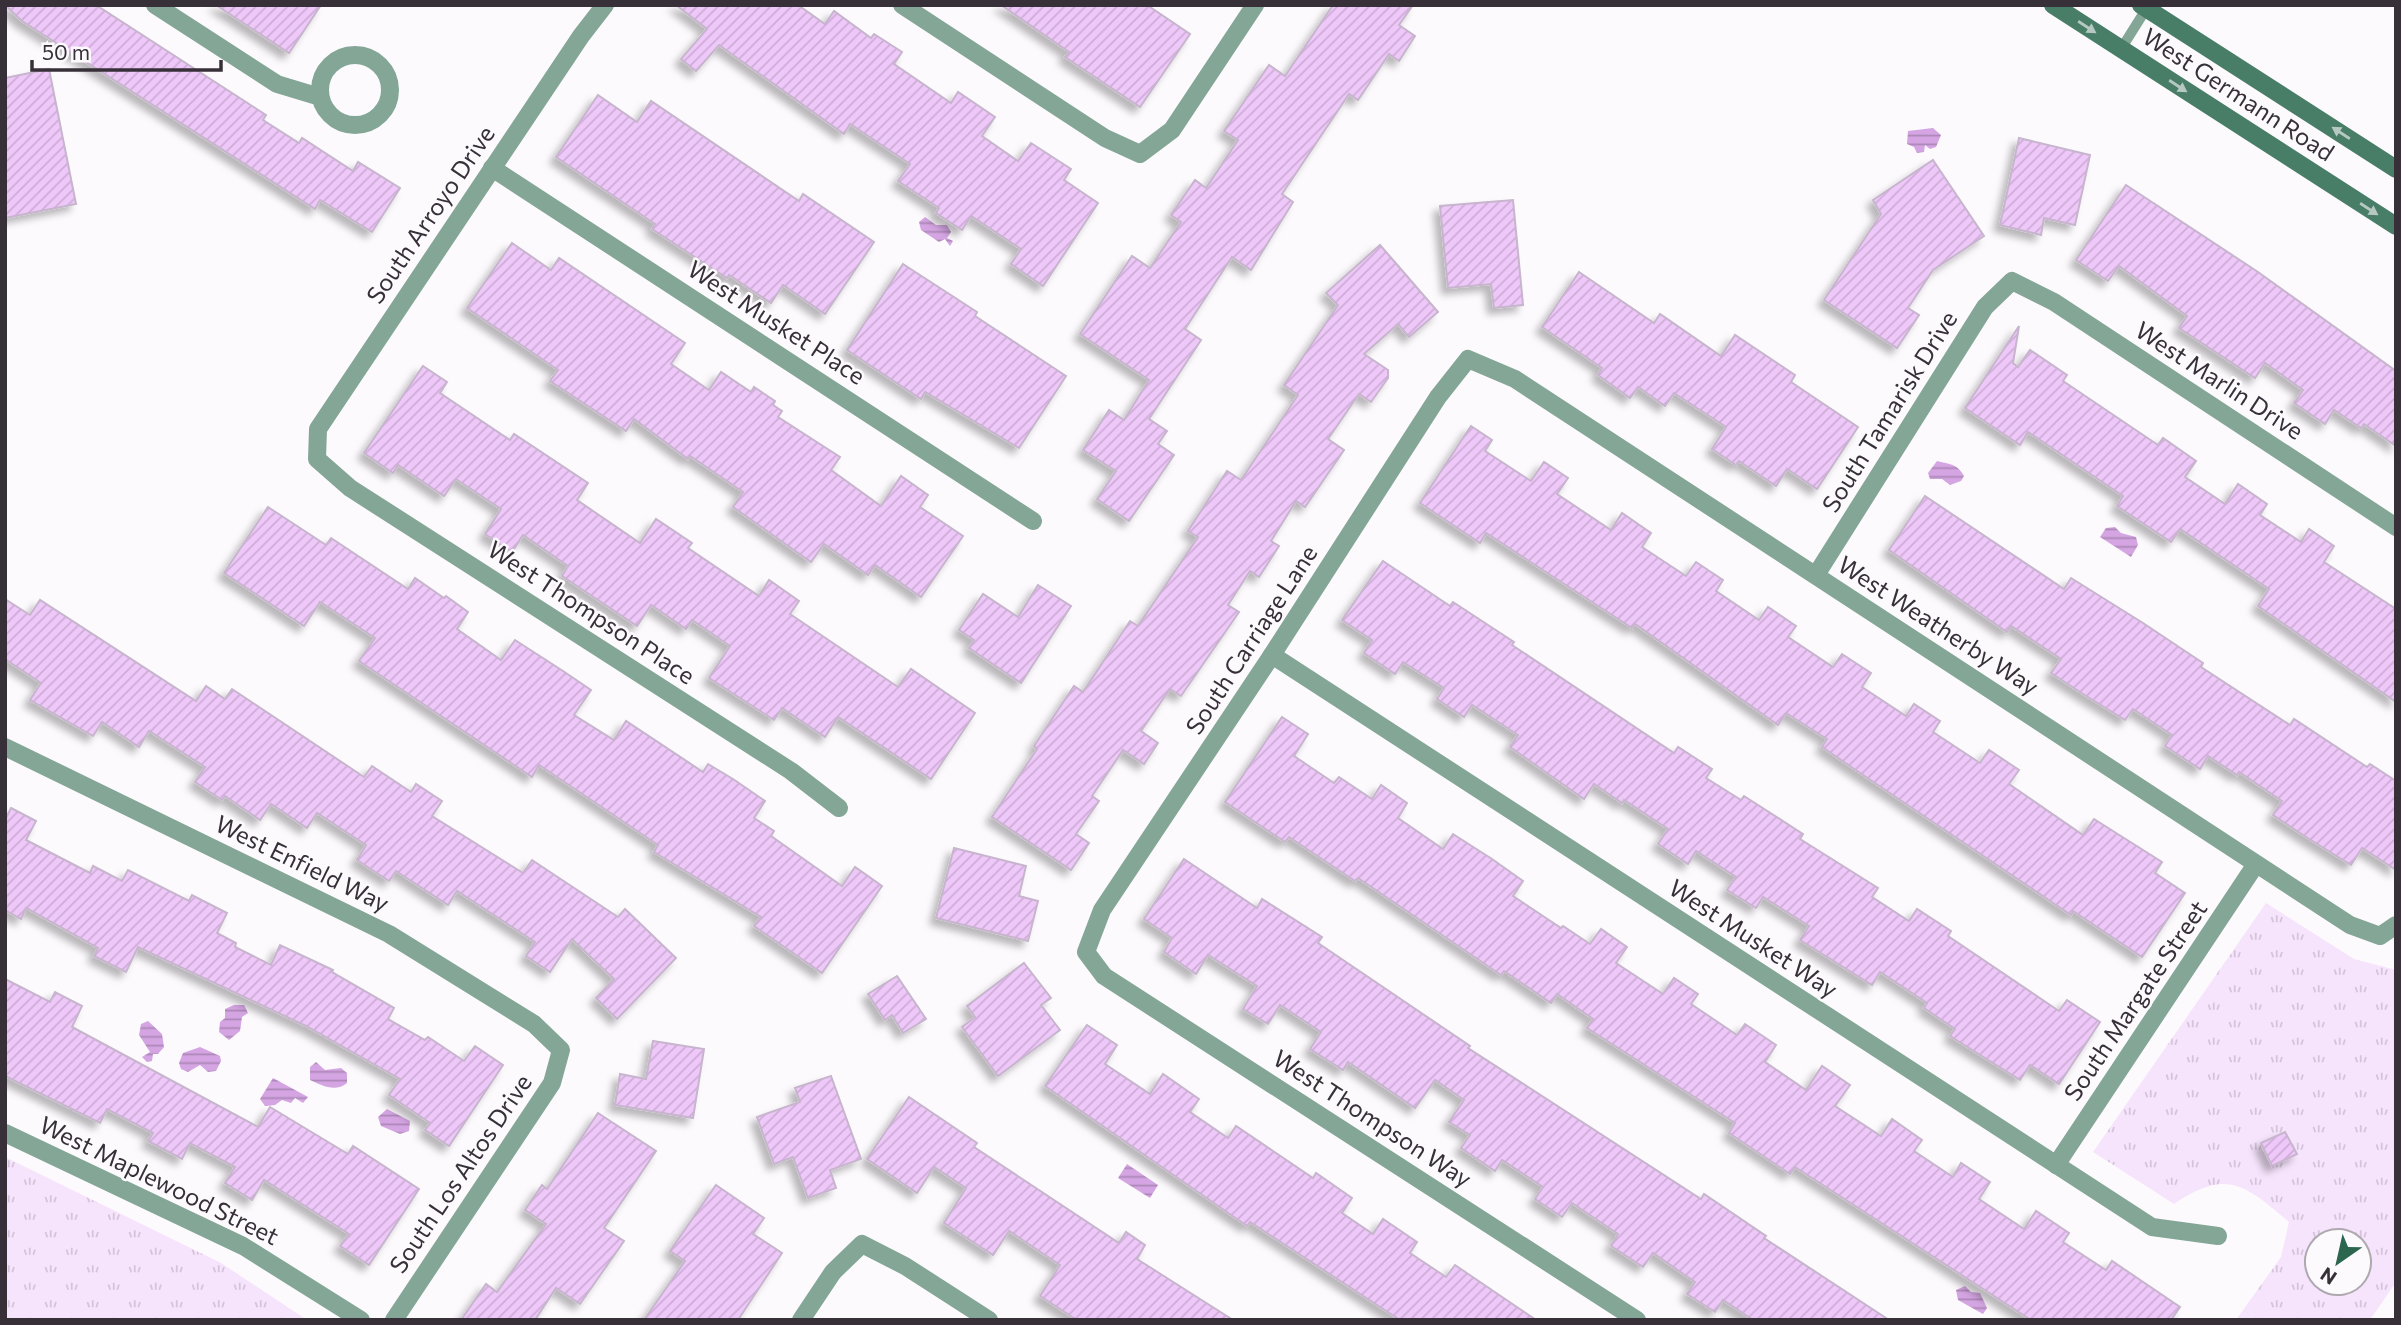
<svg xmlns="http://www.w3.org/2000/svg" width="2401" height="1325" viewBox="0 0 2401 1325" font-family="Commissioner,sans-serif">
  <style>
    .park { fill: url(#park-tufts); fill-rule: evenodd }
    .water { fill: url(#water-rules) }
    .building { fill: url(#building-hatch); stroke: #c6b5cc; stroke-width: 2; filter: url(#shadow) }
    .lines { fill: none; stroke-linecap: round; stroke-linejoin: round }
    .service { stroke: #84a696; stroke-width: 10 }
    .minor { stroke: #84a696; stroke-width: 18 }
    .secondary { stroke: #487d67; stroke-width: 18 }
    .oneway { fill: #b5c8c2 }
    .labels { text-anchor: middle; stroke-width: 5; stroke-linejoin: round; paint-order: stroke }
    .street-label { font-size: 24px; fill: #373039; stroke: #fdfafe }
  </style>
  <defs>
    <pattern id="park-tufts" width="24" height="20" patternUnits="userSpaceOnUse" patternTransform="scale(1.75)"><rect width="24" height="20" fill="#f6e3fc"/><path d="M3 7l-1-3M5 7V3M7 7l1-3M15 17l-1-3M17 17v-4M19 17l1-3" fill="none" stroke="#d4c3d9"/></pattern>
    <pattern id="water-rules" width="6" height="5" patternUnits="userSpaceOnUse" patternTransform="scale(1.75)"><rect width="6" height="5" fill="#d4a5e2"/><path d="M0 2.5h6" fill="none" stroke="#ad87b8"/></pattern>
    <pattern id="building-hatch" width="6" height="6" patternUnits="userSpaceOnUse" patternTransform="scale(1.75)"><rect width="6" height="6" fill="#efc8fa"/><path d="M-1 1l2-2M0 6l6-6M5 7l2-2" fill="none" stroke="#ceacd7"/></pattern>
    <filter id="shadow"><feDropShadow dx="-6" dy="6" stdDeviation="3.5" flood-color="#0004"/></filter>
  </defs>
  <rect width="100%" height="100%" fill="#fdfafe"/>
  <g class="park">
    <path d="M2266,903L2354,959L2396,970V1282L2370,1320H2236L2281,1257L2289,1222C2245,1185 2227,1168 2174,1204L2093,1152ZM2317,1241H2359V1283H2317Z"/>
    <polygon points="5,1157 221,1263 307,1320 5,1320"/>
  </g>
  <g class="water">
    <polygon points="1933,128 1941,135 1936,147 1930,149 1925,145 1924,152 1917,153 1914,147 1907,144 1908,131"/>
    <polygon points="925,217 936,225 947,225 951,232 947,238 953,241 950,246 945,239 939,242 921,230 919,222"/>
    <path d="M1937,461C1948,464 1957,463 1964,476L1961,481L1950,485L1942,479H1930L1928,473Z"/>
    <polygon points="2115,527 2121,533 2136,537 2138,545 2131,557 2100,537 2106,528"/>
    <polygon points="234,1005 244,1005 248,1013 242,1017 240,1031 229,1040 219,1032 220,1022 225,1018 225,1009"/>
    <polygon points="148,1021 162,1034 164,1047 158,1054 153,1054 152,1061 147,1062 142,1057 150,1052 139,1035 141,1024"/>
    <polygon points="200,1047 220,1056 221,1061 216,1071 208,1072 200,1065 188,1072 181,1069 179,1063 183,1053"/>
    <path d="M316,1062L325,1070L341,1068L347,1073V1083C335,1093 321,1085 310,1080V1067Z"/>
    <polygon points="273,1078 308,1097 303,1103 295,1098 291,1103 282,1100 275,1105 265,1106 260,1099"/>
    <polygon points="387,1109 410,1121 409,1131 400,1134 381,1126 378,1117"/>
    <polygon points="1127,1164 1158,1185 1150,1198 1118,1178"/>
    <polygon points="1965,1286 1971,1292 1980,1293 1987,1308 1983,1314 1958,1300 1956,1290"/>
  </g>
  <g class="building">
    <polygon points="5,5 96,5 266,115 263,120 299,143 302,138 353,171 358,162 400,188 372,232 320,200 315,209 22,21"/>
    <polygon points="216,5 321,5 289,53"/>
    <polygon points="676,5 798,5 825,24 834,11 871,38 874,34 902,52 894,64 951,103 958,92 995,117 982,136 1018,161 1031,143 1071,169 1064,180 1098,203 1043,286 1011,264 1021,249 971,216 962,230 936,213 939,208 898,181 910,164 850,124 844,134 719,45 696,71 681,59 707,29"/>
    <polygon points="1001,5 1147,5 1190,34 1140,107 1065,57 1069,52"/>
    <polygon points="1333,5 1413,5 1399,25 1415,36 1399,61 1389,54 1358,100 1349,94 1282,194 1293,202 1251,270 1232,257 1185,329 1201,340 1149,419 1167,431 1158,444 1174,455 1129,521 1097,499 1116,471 1083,450 1109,410 1124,420 1149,380 1080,334 1132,256 1150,268 1181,222 1171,215 1195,180 1206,188 1238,140 1224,131 1269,65 1285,76"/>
    <polygon points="49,69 76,204 5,218 5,78"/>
    <polygon points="598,95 637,122 651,101 799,201 803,194 874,242 825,314 783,285 771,303 729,275 727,278 652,229 655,224 556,157"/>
    <polygon points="2019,138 2090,155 2075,225 2044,218 2041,235 2000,225"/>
    <polygon points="1933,160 1984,236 1933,270 1908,308 1919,315 1897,348 1824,300 1881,214 1873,200"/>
    <polygon points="2126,185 2258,272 2396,371 2396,446 2364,424 2361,428 2334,410 2325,424 2294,403 2303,390 2265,363 2255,378 2179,328 2187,316 2119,266 2108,281 2076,260"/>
    <polygon points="1513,200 1523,305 1494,308 1491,284 1448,288 1440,206"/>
    <polygon points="512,243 551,270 559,258 685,343 671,364 709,390 721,372 751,392 754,387 775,401 773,405 782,411 778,417 840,457 831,470 881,506 901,476 928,495 920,507 963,536 921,597 875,565 868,575 824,544 811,562 733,507 743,492 690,456 688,459 634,419 626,431 550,381 558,370 467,308"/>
    <polygon points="1380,245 1438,312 1409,337 1398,324 1364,354 1388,370 1388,378 1371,402 1359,394 1328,439 1344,450 1305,507 1296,501 1271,541 1279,546 1259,577 1250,571 1228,605 1239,612 1181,696 1170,689 1141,731 1158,743 1144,764 1123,750 1092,796 1099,801 1076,834 1089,843 1071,870 992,817 1037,749 1034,746 1074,686 1083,692 1130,621 1138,626 1198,537 1188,531 1227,471 1241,480 1298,395 1284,385 1338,305 1326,293"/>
    <polygon points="903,264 977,312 975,316 1066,376 1019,448 925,392 921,399 847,350"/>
    <polygon points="1579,272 1654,323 1660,314 1721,356 1735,335 1795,375 1791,382 1858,427 1817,489 1787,469 1776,486 1739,461 1736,465 1712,449 1726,427 1674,393 1665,406 1638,387 1630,398 1598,375 1602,368 1542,327"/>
    <polygon points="2019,326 2013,363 2018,367 2030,350 2067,375 2063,381 2158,445 2163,438 2196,461 2185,477 2225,504 2238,484 2267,504 2260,515 2301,542 2309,529 2334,546 2324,562 2396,609 2396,702 2258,606 2269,589 2180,529 2171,542 2117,506 2123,496 2028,432 2020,445 1965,408"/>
    <polygon points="423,366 447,382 440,393 510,440 514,434 588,483 577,500 640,543 656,519 692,543 688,548 759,596 769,580 799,601 790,614 898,687 911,669 975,713 931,779 838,717 825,737 782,708 774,720 709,678 730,646 692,620 686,629 651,605 637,626 562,576 568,566 523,535 512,552 485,534 501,509 456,479 444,496 398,465 393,473 364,453"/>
    <polygon points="1471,426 1492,440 1485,451 1531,481 1544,462 1568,478 1557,494 1611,530 1622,513 1651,533 1642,547 1686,576 1696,562 1723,580 1716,591 1759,620 1768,607 1796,626 1788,637 1833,667 1842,654 1871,673 1862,687 1906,716 1914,704 1940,721 1933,732 1980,763 1989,750 2019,770 2009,784 2083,835 2094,819 2162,862 2155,873 2185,893 2142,957 2073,911 2071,915 1866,777 1822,747 1827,739 1786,713 1778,725 1635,624 1632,628 1486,533 1480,543 1420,503"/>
    <polygon points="1925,496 2064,589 2071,578 2143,623 2203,663 2201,667 2290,725 2294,719 2367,767 2370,764 2396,781 2396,870 2362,848 2351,865 2306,837 2273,815 2282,801 2239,772 2237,775 2208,756 2200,769 2165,746 2172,735 2133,709 2125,720 2083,694 2051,673 2061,659 2011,626 2007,632 1889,550"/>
    <polygon points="268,507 326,545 331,538 408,589 415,578 444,598 446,596 468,612 457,629 501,660 515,640 563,671 591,690 574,715 614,740 626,721 703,772 708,764 733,779 765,801 754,818 774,831 771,836 842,886 855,867 882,886 822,973 754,926 761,917 654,852 658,845 539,765 532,777 359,661 375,638 320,602 304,626 224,573"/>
    <polygon points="1383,561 1450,606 1453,602 1514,642 1512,645 1674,753 1678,747 1712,769 1706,778 1741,800 1744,796 1803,834 1800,839 1878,888 1872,897 1909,921 1917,909 1951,931 1948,936 2059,1011 2067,1000 2100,1022 2059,1084 2030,1065 2020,1080 1950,1036 1955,1029 1924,1008 1927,1003 1880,972 1872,985 1800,940 1809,926 1763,897 1756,908 1727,890 1736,877 1696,851 1688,864 1658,844 1668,829 1624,800 1622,803 1594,784 1584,799 1510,747 1518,735 1472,705 1464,717 1437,699 1444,688 1403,662 1395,674 1364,653 1372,640 1342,620"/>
    <polygon points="1038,585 1071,606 1021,683 969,648 974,640 959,630 983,594 1018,617"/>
    <polygon points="5,599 30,615 40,600 196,701 206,686 225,699 232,689 364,777 372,766 411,792 416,784 442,801 432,816 523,873 532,860 618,917 625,909 676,958 617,1019 596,998 614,979 572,939 550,972 526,956 535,942 457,891 448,905 396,871 389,881 357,860 366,845 317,813 307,828 271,804 260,820 225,796 222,800 195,782 205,767 149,731 139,747 102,722 93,736 30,700 41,683 5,659"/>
    <polygon points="1282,717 1308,734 1294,756 1334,783 1339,777 1372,799 1381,785 1407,803 1398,818 1443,849 1453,834 1492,859 1523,881 1513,896 1561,928 1563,926 1590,944 1601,929 1627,947 1616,963 1663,994 1674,978 1698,994 1691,1004 1737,1035 1745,1024 1776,1045 1765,1062 1806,1090 1822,1066 1850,1085 1835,1106 1881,1136 1892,1119 1922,1140 1914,1151 1953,1177 1961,1163 1990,1182 1979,1199 2024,1229 2036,1211 2069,1233 2063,1242 2106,1270 2112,1261 2180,1307 2171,1320 2031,1320 1795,1167 1790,1174 1729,1133 1735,1123 1587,1028 1593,1019 1557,994 1551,1003 1504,971 1501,975 1358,878 1355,881 1289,837 1285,842 1225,802"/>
    <polygon points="11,808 36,821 26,840 90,873 93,866 122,881 128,870 189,901 192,895 227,913 217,933 236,943 235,947 271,965 280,945 333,970 332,972 394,1008 388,1019 425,1040 428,1037 464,1061 475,1046 503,1065 449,1146 425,1130 430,1123 389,1095 400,1079 306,1026 138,947 126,972 94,956 98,948 26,908 21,919 5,910 5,820"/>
    <polygon points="954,848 1026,866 1019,896 1038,901 1028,941 936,918"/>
    <polygon points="1184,859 1257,908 1262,899 1322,937 1318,943 1470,1046 1468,1048 1701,1199 1704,1194 1766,1236 1764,1238 1889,1320 1753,1320 1723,1300 1715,1312 1687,1294 1695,1282 1653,1253 1643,1267 1611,1246 1618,1234 1572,1203 1562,1217 1535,1199 1543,1187 1502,1160 1495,1171 1461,1148 1470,1135 1449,1122 1464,1100 1435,1080 1415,1108 1348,1062 1343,1070 1310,1049 1321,1032 1280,1005 1268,1024 1243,1009 1257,986 1208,955 1196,974 1164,952 1172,938 1144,919"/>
    <polygon points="1024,963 1051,998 1041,1005 1060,1030 998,1076 962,1027 975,1017 967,1006"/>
    <polygon points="897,976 926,1019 903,1033 892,1015 885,1020 868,994"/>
    <polygon points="5,979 50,1002 55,992 82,1006 72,1027 258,1127 270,1107 348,1154 353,1146 419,1189 369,1265 340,1246 349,1234 264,1180 252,1200 225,1183 235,1167 190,1143 182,1159 148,1141 153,1133 107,1109 100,1123 5,1076"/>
    <polygon points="1087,1025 1117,1045 1105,1064 1150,1094 1163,1074 1199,1099 1190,1112 1228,1138 1236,1126 1313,1178 1316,1173 1352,1198 1342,1213 1373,1234 1383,1219 1417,1242 1410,1253 1446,1277 1455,1265 1536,1320 1400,1320 1250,1222 1247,1226 1045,1086"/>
    <polygon points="653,1041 704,1049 693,1118 615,1105 620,1074 646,1079"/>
    <polygon points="831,1076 861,1159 830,1170 836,1188 808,1198 793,1157 774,1164 757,1117 800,1102 795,1088"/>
    <polygon points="909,1097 977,1143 974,1147 1119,1243 1126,1232 1145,1245 1137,1259 1233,1320 1077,1320 1040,1296 1060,1265 1009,1231 993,1255 944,1223 966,1188 934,1167 917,1193 867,1159"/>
    <polygon points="598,1113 656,1151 604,1228 624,1241 580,1304 556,1288 535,1320 461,1320 486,1284 497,1292 546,1224 525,1210 542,1185 547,1189"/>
    <polygon points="2285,1132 2297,1154 2272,1166 2261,1143"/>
    <polygon points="716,1185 764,1218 753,1234 782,1253 738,1320 644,1320 685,1261 670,1251"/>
  </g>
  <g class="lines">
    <polyline class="service" points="2121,49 2148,6"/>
    <g class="minor">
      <polyline points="155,5 277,84 320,97"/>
      <polyline points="605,5 581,36 318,429 317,459 350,488 791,771 839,808"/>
      <polyline points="902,5 1105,138 1140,154 1172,130 1255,5"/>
      <circle cx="355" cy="90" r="35"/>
      <polyline points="492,168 1033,521"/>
      <polyline points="1816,575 1985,307 2012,281 2054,302 2396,527"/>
      <polyline points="1272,655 2152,1227 2218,1236"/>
      <polyline points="5,747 389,934 534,1024 561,1050 552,1083 394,1320"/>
      <polyline points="5,1133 243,1246 361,1320"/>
      <polyline points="2056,1165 2256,864"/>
      <polyline points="801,1320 833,1272 862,1244 905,1266 989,1320"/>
      <polyline points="1637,1320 1104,976 1086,952 1102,910 1272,655 1438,397 1468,359 1515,379 2350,925 2380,936 2396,925"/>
    </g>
    <g class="secondary">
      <polyline points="2053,5 2396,226"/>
      <polyline points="2141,5 2396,169"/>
    </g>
  </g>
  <defs><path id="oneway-solid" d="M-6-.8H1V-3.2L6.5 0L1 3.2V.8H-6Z" transform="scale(1.75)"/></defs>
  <g class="oneway">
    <use href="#oneway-solid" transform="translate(2087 27) rotate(33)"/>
    <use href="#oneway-solid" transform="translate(2178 86) rotate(33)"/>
    <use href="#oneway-solid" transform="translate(2341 133) rotate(-147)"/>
    <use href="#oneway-solid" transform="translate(2369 209) rotate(33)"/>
  </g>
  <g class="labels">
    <g class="street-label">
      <text transform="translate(2238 95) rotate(33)" y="8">West Germann Road</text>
      <text transform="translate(431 215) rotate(-56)" y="8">South Arroyo Drive</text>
      <text transform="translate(776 323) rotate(33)" y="8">West Musket Place</text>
      <text transform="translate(2219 381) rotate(33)" y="8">West Marlin Drive</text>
      <text transform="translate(1890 412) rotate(-58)" y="8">South Tamarisk Drive</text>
      <text transform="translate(591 613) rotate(33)" y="8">West Thompson Place</text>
      <text transform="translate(1938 626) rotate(33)" y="8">West Weatherby Way</text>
      <text transform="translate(1252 640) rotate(-57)" y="8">South Carriage Lane</text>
      <text transform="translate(302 864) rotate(26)" y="8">West Enfield Way</text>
      <text transform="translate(1753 939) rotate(33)" y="8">West Musket Way</text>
      <text transform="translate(2136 1001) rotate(-56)" y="8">South Margate Street</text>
      <text transform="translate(1372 1119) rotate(33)" y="8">West Thompson Way</text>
      <text transform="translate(461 1174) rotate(-56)" y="8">South Los Altos Drive</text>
      <text transform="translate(159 1181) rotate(26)" y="8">West Maplewood Street</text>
    </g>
  </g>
  <rect width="2401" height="1325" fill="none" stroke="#373039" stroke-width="14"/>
  <g transform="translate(2338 1262) rotate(214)"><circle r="33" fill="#fdfafe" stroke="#aea9af" stroke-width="2"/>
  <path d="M0-5L12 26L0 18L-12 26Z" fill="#2c664f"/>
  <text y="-10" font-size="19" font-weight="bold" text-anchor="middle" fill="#373039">N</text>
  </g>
  <path d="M32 60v10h189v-10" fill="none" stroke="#373039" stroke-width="3.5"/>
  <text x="42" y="60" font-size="21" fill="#373039" stroke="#fdfafe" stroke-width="5" paint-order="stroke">50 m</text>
</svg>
